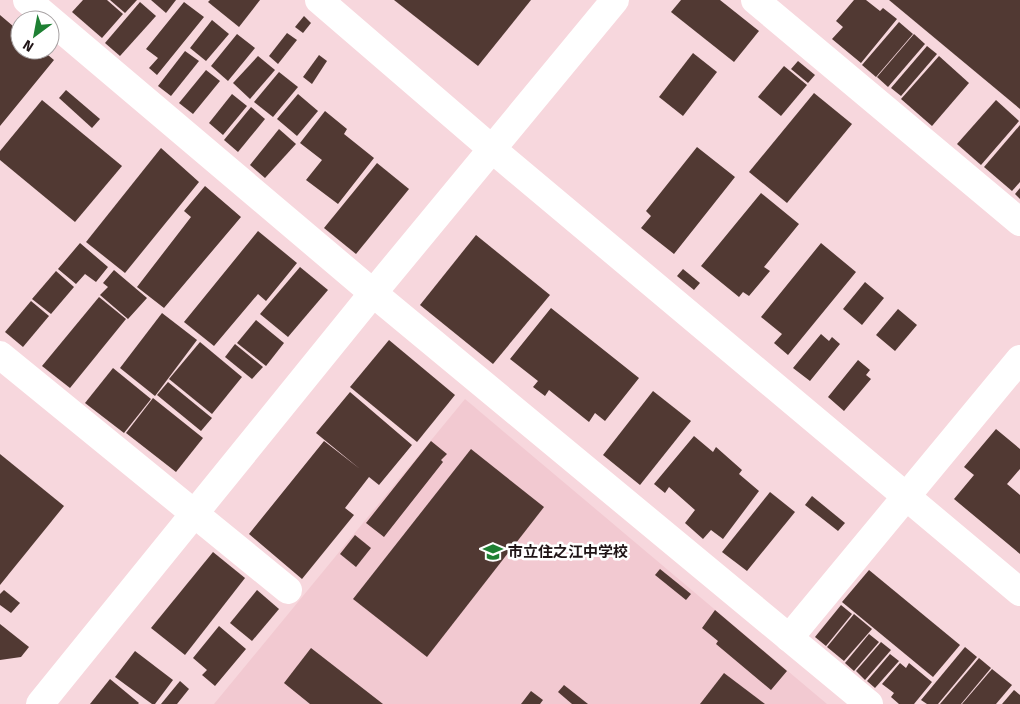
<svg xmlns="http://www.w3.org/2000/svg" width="1020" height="704" viewBox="0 0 1020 704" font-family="'Fira Sans','Noto Sans JP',sans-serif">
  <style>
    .built { fill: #f2c9d1 }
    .building { fill: #513933 }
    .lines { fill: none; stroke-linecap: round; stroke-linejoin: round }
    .minor { stroke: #fff; stroke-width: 28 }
    .labels { text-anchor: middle; stroke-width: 5; stroke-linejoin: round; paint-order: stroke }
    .poi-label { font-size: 15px; font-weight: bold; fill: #201517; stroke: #fff; text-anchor: start }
  </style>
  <rect width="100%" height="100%" fill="#f7d7dd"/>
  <polygon class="built" points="465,399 827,704 214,704"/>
  <g class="building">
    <polygon points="83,0 107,0 123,14 102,38 72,12"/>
    <polygon points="110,0 137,0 125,13"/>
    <polygon points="151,0 176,0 166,13"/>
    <polygon points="210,0 260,0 239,27 208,2"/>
    <polygon points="394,0 531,0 478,66"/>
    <polygon points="681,0 720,0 759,31 734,62 671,12"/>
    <polygon points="854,0 866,0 880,11 883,8 897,19 861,63 832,39 843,27 836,21"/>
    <polygon points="889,0 1020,0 1020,109"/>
    <polygon points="140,2 156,16 120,56 105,43"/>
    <polygon points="184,2 204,17 157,75 149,68 158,58 146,49"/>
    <polygon points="0,15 20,32 20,50 42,50 54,60 0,126"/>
    <polygon points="304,16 311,23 303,33 295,27"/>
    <polygon points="212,20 229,34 206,61 190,48"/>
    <polygon points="899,22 913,34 876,77 862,65"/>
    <polygon points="287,33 297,40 278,64 269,56"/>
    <polygon points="237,34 255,48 228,81 211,66"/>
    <polygon points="914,34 925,44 888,87 877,77"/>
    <polygon points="927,46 937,54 901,96 891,88"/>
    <polygon points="185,51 199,61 171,96 158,86"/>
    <polygon points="693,53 717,72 683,116 659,97"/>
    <polygon points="319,55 327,61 312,84 303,77"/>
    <polygon points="258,56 275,70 250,99 233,83"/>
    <polygon points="939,56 969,83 932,126 901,99"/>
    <polygon points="798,61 815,75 808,83 791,69"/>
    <polygon points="784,66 807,85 781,116 758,97"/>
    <polygon points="206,70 220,81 193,114 179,103"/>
    <polygon points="279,72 298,87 273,117 254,102"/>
    <polygon points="66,90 100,119 92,128 59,98"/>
    <polygon points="814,93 852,124 787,203 749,172"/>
    <polygon points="232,94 247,106 223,135 209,123"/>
    <polygon points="298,94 318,111 297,136 277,119"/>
    <polygon points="42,100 122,166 75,222 0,160 0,151"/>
    <polygon points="996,100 1019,121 981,165 957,144"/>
    <polygon points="251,107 265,119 238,152 224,140"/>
    <polygon points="325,111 347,129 344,134 374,158 338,204 306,180 322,160 300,143"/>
    <polygon points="1020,125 1020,182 1012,191 984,167"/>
    <polygon points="279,129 296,144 265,178 250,165"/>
    <polygon points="697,147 735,177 674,254 641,228 651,216 646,211"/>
    <polygon points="161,148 199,182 125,273 86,242"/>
    <polygon points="377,163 409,189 356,254 324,228"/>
    <polygon points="205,186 241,217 164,308 137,287 191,217 184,211"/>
    <polygon points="1020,188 1020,199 1015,194"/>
    <polygon points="761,193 799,224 764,267 770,271 749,296 743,292 739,297 701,266"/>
    <polygon points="258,231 297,263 266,301 258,294 214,346 184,322"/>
    <polygon points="476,235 550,295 493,364 420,305"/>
    <polygon points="80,243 108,267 96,282 85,274 76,284 58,269"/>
    <polygon points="821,243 856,272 788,355 774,343 782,334 761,317"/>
    <polygon points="300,267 328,290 288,337 260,314"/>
    <polygon points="683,269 700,283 694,290 677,276"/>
    <polygon points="114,270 147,298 128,319 100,295 108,287 103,283"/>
    <polygon points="56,271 74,287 51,314 32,299"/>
    <polygon points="865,282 884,298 862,325 843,309"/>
    <polygon points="99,297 126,319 70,388 42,366"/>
    <polygon points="31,301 49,316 23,347 5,332"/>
    <polygon points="551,308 639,378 605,421 595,413 589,422 549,390 545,396 533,387 538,381 510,359"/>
    <polygon points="898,309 917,325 895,351 876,335"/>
    <polygon points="162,313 197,340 155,396 120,368"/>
    <polygon points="256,320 284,343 266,366 237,343"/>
    <polygon points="821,334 829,341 832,337 840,344 810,381 793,368"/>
    <polygon points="389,340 455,395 417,442 350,387"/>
    <polygon points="200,342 242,377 212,414 169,379"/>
    <polygon points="235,344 263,367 252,379 225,357"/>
    <polygon points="858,360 870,370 866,375 871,379 844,411 828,397"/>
    <polygon points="113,368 151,399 124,433 85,403"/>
    <polygon points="168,382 212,418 201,431 157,395"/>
    <polygon points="653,391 691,421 640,485 603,455"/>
    <polygon points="350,392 412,445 379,485 369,477 345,508 354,515 302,579 249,534 324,441 360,469 316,433"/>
    <polygon points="153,398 203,438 176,472 126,433"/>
    <polygon points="996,429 1020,449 1020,469 1007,484 1020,495 1020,554 954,499 974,475 964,467"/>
    <polygon points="694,436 713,452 716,447 742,470 739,474 759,491 723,539 711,530 703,539 685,523 695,510 669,487 665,493 654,484"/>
    <polygon points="431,441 447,454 441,460 443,462 384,537 366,523"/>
    <polygon points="471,449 544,507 427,657 353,599"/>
    <polygon points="0,454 64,506 0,585"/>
    <polygon points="770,492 795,512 747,571 722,552"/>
    <polygon points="812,496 845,523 838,531 805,505"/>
    <polygon points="355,535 371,548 356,567 340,554"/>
    <polygon points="213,552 245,578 185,655 151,628"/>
    <polygon points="660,569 691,594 686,600 655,575"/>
    <polygon points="869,570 960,645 933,677 842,602"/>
    <polygon points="4,590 20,603 11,613 0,605 0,594"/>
    <polygon points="257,590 279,609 252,641 230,623"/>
    <polygon points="841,605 852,614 826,646 815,637"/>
    <polygon points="715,610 787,671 771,690 716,644 718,641 702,628"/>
    <polygon points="854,614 872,629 844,661 827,647"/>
    <polygon points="0,624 29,647 21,657 0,660"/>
    <polygon points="219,626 246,649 215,686 202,675 207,670 193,658"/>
    <polygon points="869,634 879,642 854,671 845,663"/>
    <polygon points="881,642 891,650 865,680 856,671"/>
    <polygon points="965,647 977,657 938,704 927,704 921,700"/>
    <polygon points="311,648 383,704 310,704 284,683"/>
    <polygon points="135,651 173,680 155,704 152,704 115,677"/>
    <polygon points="890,654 899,661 875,688 867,681"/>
    <polygon points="979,658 991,668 961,704 940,704"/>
    <polygon points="900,663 906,668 909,663 932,682 914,704 899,704 891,697 894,693 882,684"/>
    <polygon points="992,669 1012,685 996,704 962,704"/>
    <polygon points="724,673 765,704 700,704"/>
    <polygon points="110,679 139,703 138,704 90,704"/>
    <polygon points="180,681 189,689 177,704 161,704"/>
    <polygon points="564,685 588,704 572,704 558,692"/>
    <polygon points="1014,690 1020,695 1020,704 1002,704"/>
    <polygon points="531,691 543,700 540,704 521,704"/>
  </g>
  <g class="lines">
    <g class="minor">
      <polyline points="27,0 373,293 869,704"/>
      <polyline points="319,0 492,149 1020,592"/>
      <polyline points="755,0 1020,222"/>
      <polyline points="0,355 288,590"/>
      <polyline points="789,638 1020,359"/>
      <polyline points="40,704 373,293 615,0"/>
    </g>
  </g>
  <defs>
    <symbol id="school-bare" viewBox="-9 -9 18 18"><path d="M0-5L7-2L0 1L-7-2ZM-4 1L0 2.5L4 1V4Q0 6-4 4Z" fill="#1e8033" stroke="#fff" stroke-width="2.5" paint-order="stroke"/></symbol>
  </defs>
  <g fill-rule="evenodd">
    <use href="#school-bare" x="479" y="538" width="28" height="28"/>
  </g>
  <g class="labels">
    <g class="poi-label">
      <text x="508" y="557">市立住之江中学校</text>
    </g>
  </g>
  <g transform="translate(35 35) rotate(212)"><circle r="24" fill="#ffffff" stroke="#a6a1a2"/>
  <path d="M0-4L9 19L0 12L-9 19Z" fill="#1e8033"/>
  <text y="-8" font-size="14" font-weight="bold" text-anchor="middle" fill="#201517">N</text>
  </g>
</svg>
